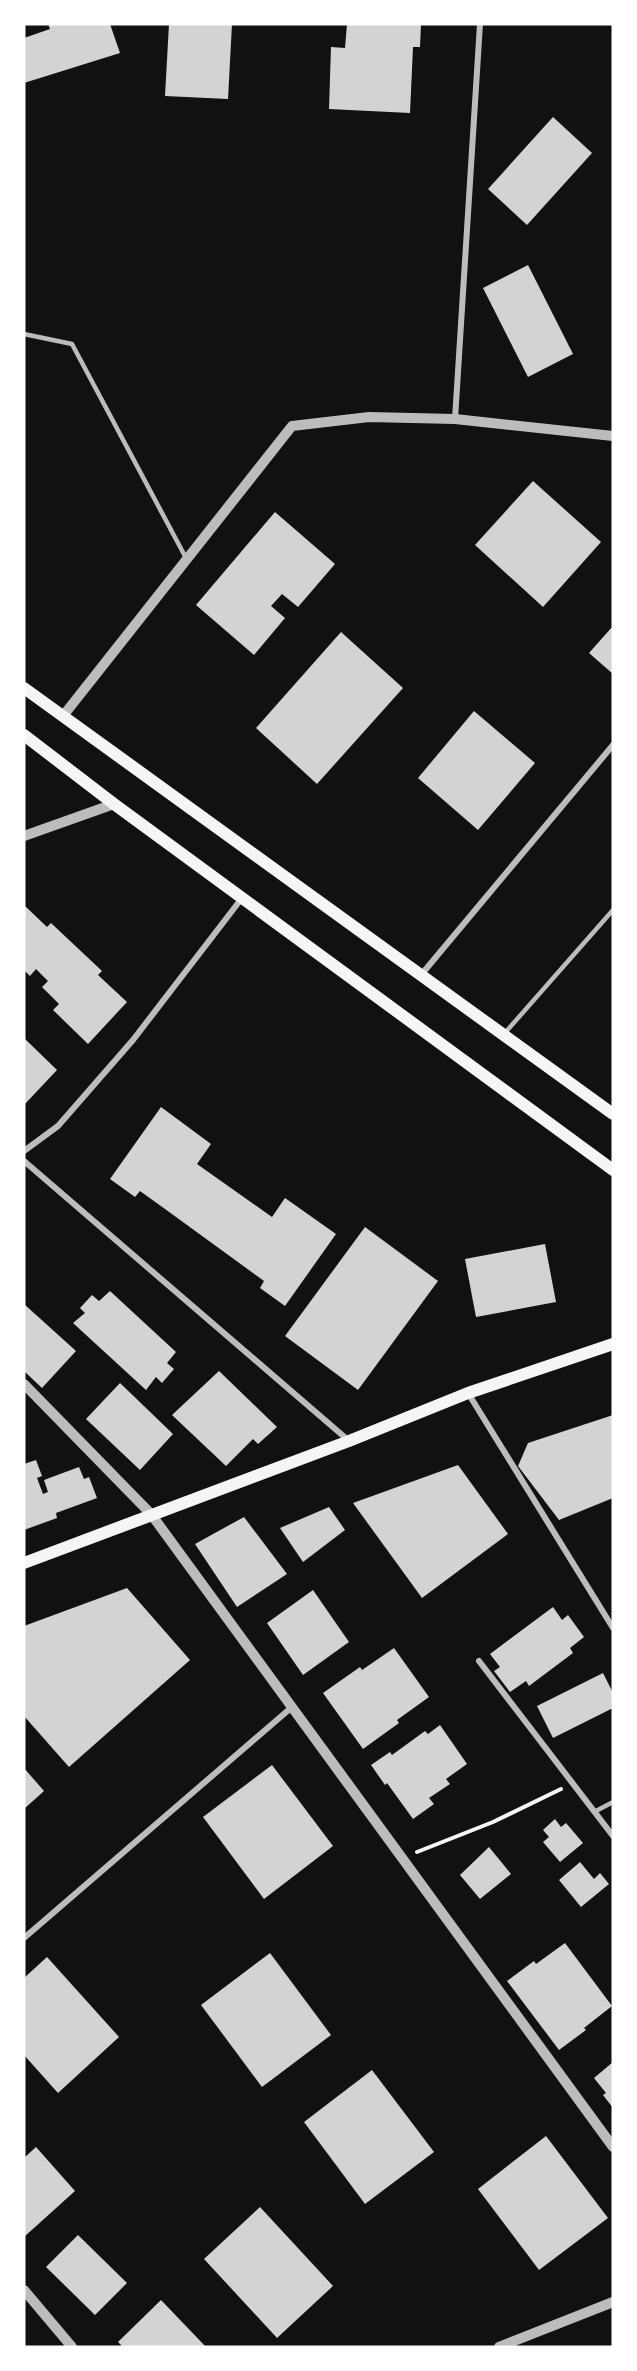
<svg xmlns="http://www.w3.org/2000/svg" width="637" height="2371" viewBox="0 0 637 2371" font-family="'IBM Plex Serif',serif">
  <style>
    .building { fill: #d3d3d3 }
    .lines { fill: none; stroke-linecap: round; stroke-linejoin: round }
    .path { stroke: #f5f5f5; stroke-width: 4 }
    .service { stroke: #bcbcbc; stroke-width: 4.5 }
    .minor { stroke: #bcbcbc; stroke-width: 6 }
    .tertiary { stroke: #bcbcbc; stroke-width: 10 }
    .secondary { stroke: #f5f5f5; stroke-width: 12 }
  </style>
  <rect width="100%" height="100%" fill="#111"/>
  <g class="building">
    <polygon points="48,24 110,24 120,53 24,83 24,38 50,29"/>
    <polygon points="169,24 232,24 228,99 165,96"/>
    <polygon points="347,24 421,24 420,47 413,47 410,113 329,109 331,47 345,48"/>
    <polygon points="553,117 592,153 527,225 488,189"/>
    <polygon points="528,265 573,354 528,377 483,288"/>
    <polygon points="533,481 601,542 543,607 475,545"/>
    <polygon points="275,512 335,564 298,607 282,594 271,606 285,618 254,655 196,605"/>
    <polygon points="613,626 613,674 589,653"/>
    <polygon points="341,632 403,688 317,784 256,728"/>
    <polygon points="474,711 535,763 478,830 418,778"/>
    <polygon points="24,905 47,927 51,923 102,971 98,975 127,1002 88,1044 53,1010 59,1004 42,987 48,981 36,969 30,976 24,970"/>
    <polygon points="24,1038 57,1070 24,1105"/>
    <polygon points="161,1107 211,1144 197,1164 272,1217 285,1198 336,1234 285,1306 260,1288 264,1281 165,1209 140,1191 135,1197 110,1179"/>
    <polygon points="365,1227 438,1281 358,1390 285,1336"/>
    <polygon points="545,1244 556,1302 476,1317 465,1259"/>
    <polygon points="110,1291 176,1352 167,1363 174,1369 162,1383 156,1377 146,1390 73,1323 85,1313 80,1308 92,1295 99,1301"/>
    <polygon points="24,1304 76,1351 42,1388 24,1371"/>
    <polygon points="219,1371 277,1427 258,1444 253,1439 226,1466 172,1415"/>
    <polygon points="120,1383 173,1434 140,1470 86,1419"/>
    <polygon points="613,1415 613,1498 559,1520 518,1466 528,1443"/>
    <polygon points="36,1460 42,1476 37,1478 43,1494 48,1492 44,1480 79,1467 84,1479 89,1477 97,1498 56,1513 57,1518 24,1530 24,1464"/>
    <polygon points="458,1465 508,1534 422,1598 353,1503"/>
    <polygon points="329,1507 345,1530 303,1562 280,1528"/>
    <polygon points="244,1517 287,1574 237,1607 195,1544"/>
    <polygon points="127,1588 190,1660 69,1767 24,1716 24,1626"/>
    <polygon points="313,1590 349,1642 303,1675 267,1623"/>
    <polygon points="553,1607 562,1620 568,1615 584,1637 570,1648 573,1653 529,1686 526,1681 510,1692 494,1671 500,1667 490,1654"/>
    <polygon points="394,1648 429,1697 397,1720 399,1723 363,1749 323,1693 360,1667 362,1670"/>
    <polygon points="603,1673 613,1693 613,1708 553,1738 537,1706"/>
    <polygon points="440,1725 467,1764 446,1779 450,1784 429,1798 434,1804 413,1819 387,1783 385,1785 371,1765 390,1752 392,1755 425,1731 428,1734"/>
    <polygon points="272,1765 333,1846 264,1899 203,1817"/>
    <polygon points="24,1768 44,1791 24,1809"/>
    <polygon points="555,1819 561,1827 566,1823 583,1843 560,1862 543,1842 549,1837 543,1830"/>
    <polygon points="489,1847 511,1874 480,1899 460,1875"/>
    <polygon points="580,1862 594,1879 600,1873 609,1884 581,1907 559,1880"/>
    <polygon points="565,1943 612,2006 584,2028 586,2030 559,2050 507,1981 534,1961 536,1964"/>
    <polygon points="270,1953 331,2035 262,2087 201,2005"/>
    <polygon points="47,1957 119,2037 58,2093 24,2055 24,1978"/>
    <polygon points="613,2062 613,2108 603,2095 606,2093 594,2078"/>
    <polygon points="372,2070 434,2152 365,2204 304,2122"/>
    <polygon points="546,2136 608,2218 539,2270 478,2189"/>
    <polygon points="36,2147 75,2191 24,2237 24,2158"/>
    <polygon points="260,2207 333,2286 277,2338 204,2259"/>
    <polygon points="78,2235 127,2283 95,2315 46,2267"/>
    <polygon points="161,2300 206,2347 123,2347 118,2342"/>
  </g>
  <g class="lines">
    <polyline class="path" points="417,1852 493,1822 561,1789"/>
    <g class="service">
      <polyline points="24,334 72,344 186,558"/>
      <polyline points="504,1034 613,910"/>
      <polyline points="594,1812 613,1802"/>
    </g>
    <g class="minor">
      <polyline points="455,419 480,24"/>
      <polyline points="421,975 613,745"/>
      <polyline points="24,1151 58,1126 133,1040 242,898"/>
      <polyline points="24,1161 348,1440"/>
      <polyline points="468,1393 613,1628"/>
      <polyline points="479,1661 613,1836"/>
      <polyline points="24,1938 292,1707"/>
    </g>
    <g class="tertiary">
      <polyline points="63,716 292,426 369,417 455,419 613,436"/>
      <polyline points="24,836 114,804"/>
      <polyline points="24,1384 151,1514 613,2147"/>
      <polyline points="24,2290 72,2347"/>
      <polyline points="499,2347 613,2302"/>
    </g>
    <g class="secondary">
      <polyline points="24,688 613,1114"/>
      <polyline points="24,735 114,804 613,1170"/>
      <polyline points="24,1563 349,1441 468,1393 613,1344"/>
    </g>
  </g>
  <rect width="637" height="2371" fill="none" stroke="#ffffff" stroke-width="51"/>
</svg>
